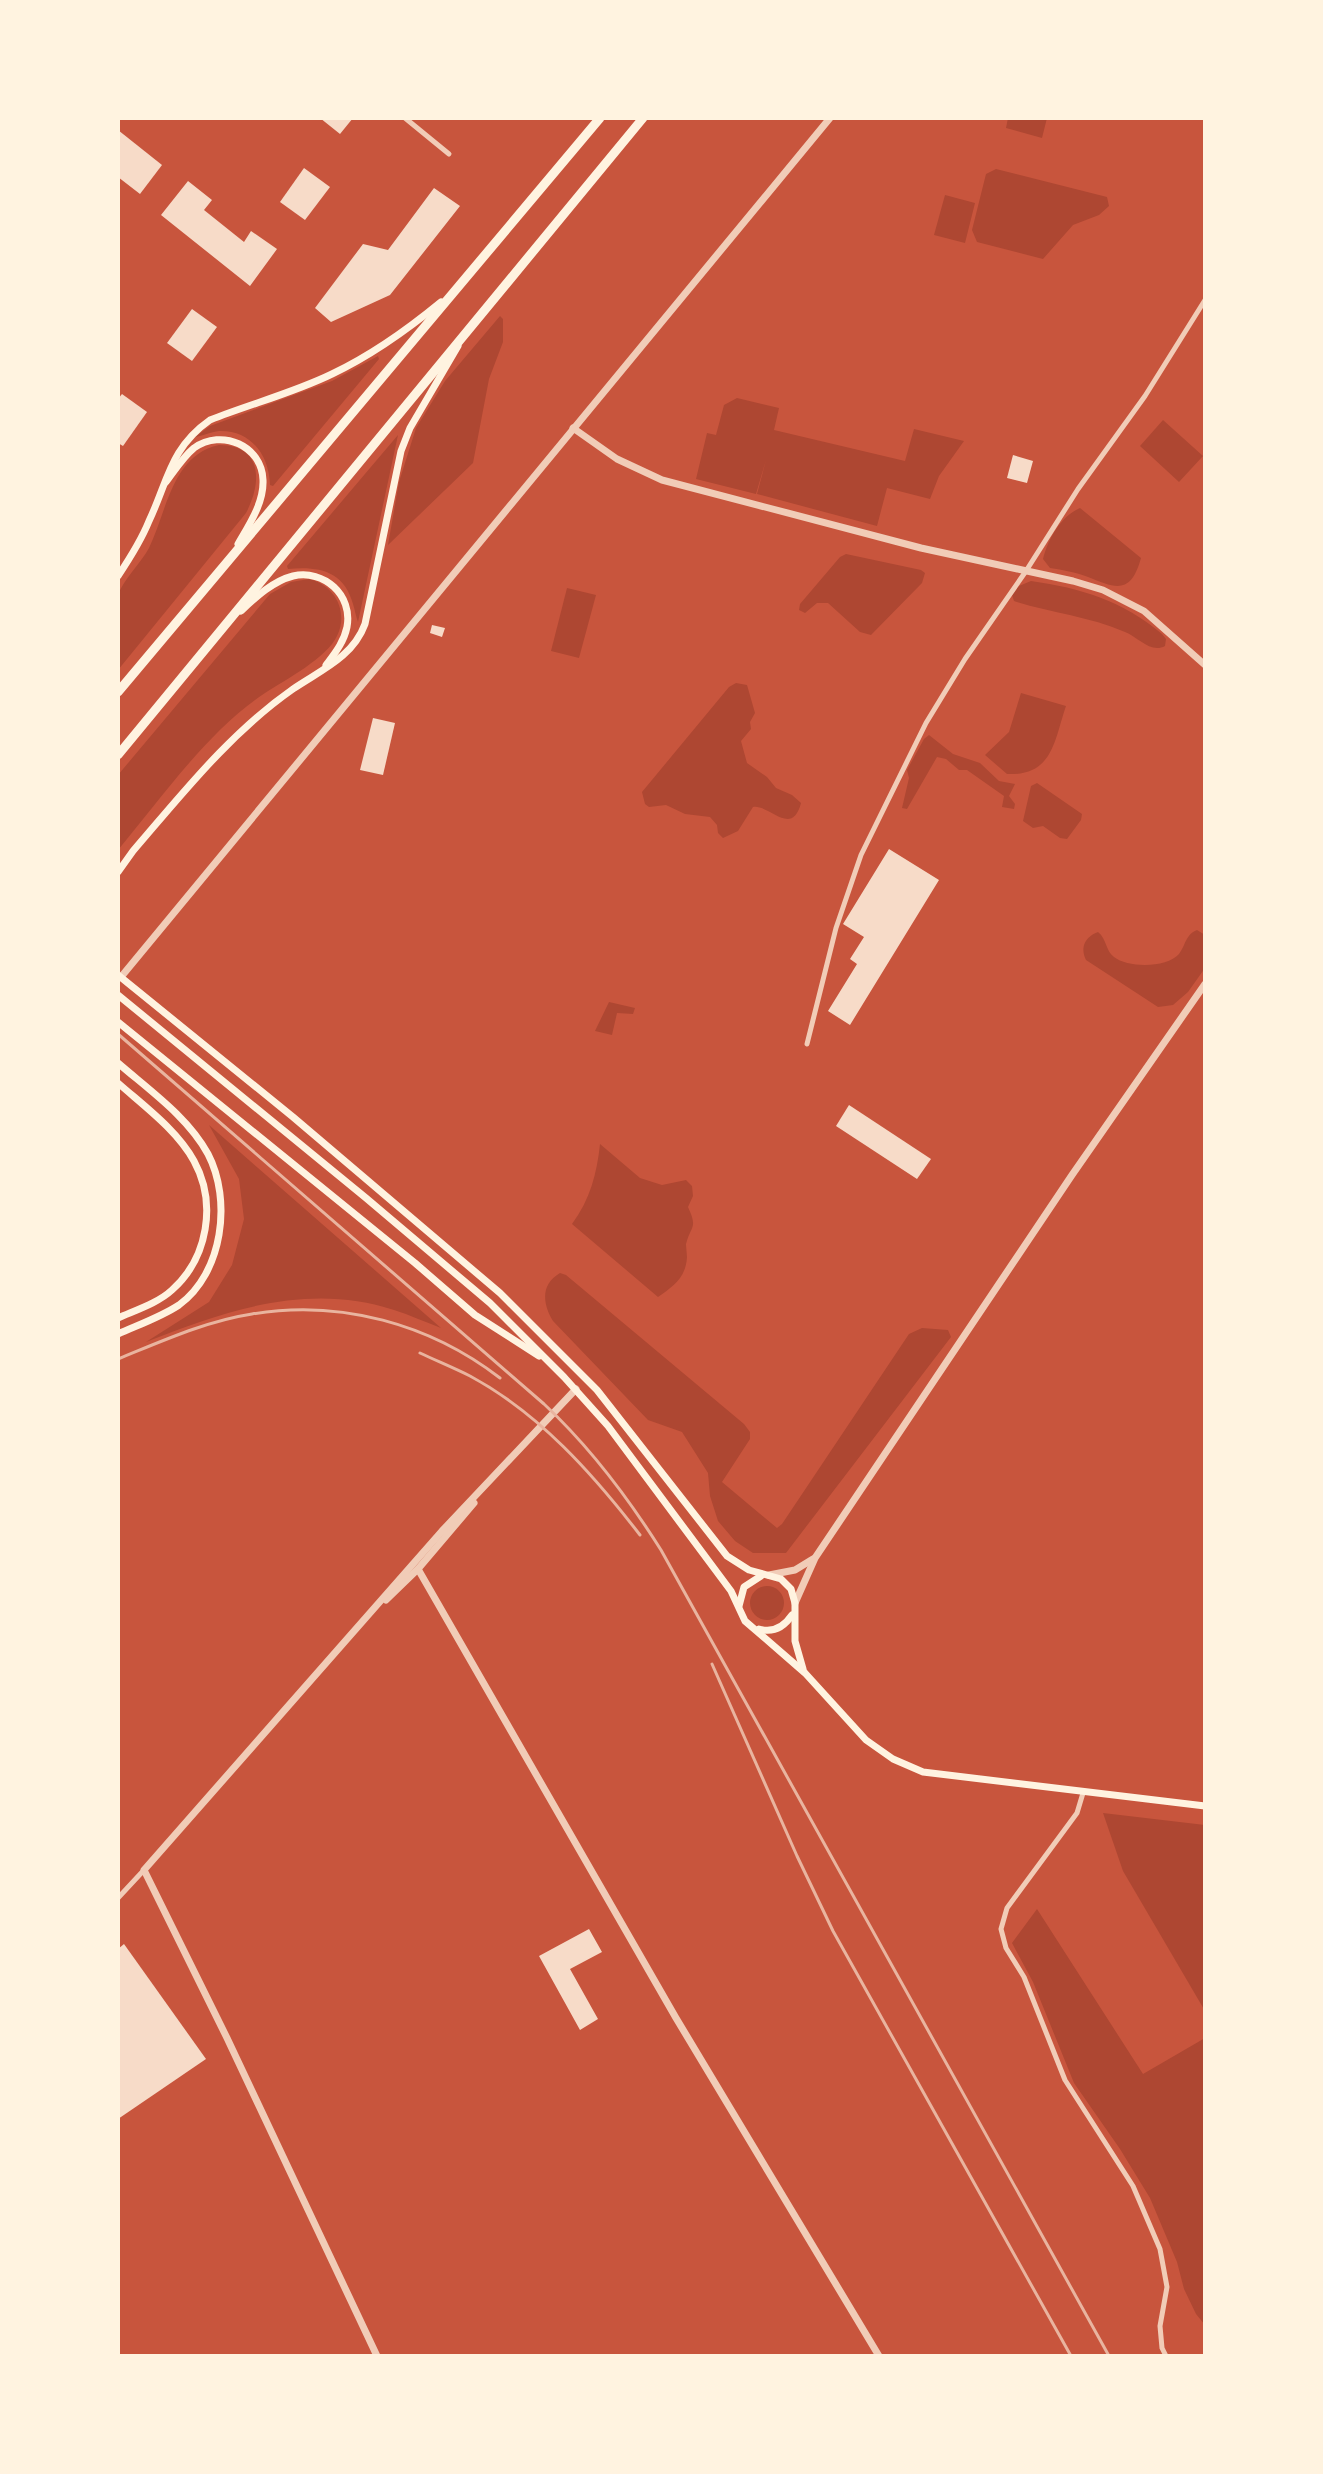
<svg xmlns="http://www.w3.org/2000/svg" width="1323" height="2474" viewBox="0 0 1323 2474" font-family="'Noto Serif',serif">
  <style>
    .green { fill: #ae4732 }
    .building { fill: #f7dbc8 }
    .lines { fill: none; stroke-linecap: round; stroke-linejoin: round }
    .minor { stroke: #f1ccb7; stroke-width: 5 }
    .tertiary { stroke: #f1ccb7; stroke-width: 7 }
    .secondary { stroke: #fff3e0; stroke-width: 7 }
    .trunk { stroke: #fff3e0; stroke-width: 9 }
    .rail { stroke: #e9b49f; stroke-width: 3 }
  </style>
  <rect width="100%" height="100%" fill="#c8553d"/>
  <g class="green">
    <polygon points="1008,118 1047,118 1042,138 1006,128"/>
    <polygon points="996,169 1107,197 1109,206 1099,215 1073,225 1043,259 977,242 972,230 986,174"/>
    <polygon points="945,195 975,203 965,243 934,235"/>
    <polygon points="500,316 503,319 503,342 489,379 473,463 388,545 399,482 416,428 445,381"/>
    <path d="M378,356L379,359L273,486L270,485C269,455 251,430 219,431C211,432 202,436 195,437L210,426L332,381Z"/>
    <polygon points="737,398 779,408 774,430 905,461 914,429 964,441 939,476 930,499 887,488 877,526 757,494 766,460 756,494 696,479 707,433 716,435 724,405"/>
    <polygon points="1163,420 1203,456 1179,482 1140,446"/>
    <path d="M398,435L358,622C356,617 355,610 353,604C344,570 317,566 288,569L287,566Z"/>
    <path d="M219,445C263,445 262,483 246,513L118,670C118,655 115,607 118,595C123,580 141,563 149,548C167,511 172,455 219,445Z"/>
    <path d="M1080,508L1141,558C1131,594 1117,589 1088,577C1075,572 1063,570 1050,568L1043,559C1048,539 1061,516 1080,508Z"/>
    <polygon points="846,554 921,570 925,573 922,583 871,635 860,632 828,603 817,603 805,613 799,610 800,604 840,557"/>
    <path d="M309,579C335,585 349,612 337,636C327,658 285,680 265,693C207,732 163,796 118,850V775L270,594L291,582Z"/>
    <path d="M1031,581C1081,588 1123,601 1162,634L1166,639L1165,646C1151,654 1138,637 1125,632C1089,616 1051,613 1014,601L1012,595L1019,586Z"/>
    <polygon points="567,588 596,595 579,658 551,651"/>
    <path d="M736,683L747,685L755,713L750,722L751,729L741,741L747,763L767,777L776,788L792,795L801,803C792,838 769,804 753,807L738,831L723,838L718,833L717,825L710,817L685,814L666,805L649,807L645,804L642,792L729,687Z"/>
    <path d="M1021,693L1066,706C1054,741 1053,776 1007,774L985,755L1009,732Z"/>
    <polygon points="929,735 953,754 980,763 999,781 1015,784 1009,796 1015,804 1014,809 1002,807 1004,796 967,770 959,770 946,759 937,757 907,809 902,808 909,778 907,770 924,739"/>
    <polygon points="1037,783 1082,814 1081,820 1067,839 1060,838 1043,826 1033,828 1023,821 1031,786"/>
    <path d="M1197,930L1205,935V968L1188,992L1173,1005L1158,1007L1086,960C1080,947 1085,937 1098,932C1107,939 1105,950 1114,957C1128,968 1167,968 1179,954C1186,945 1185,935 1197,930Z"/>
    <polygon points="609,1002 635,1008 633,1014 617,1013 612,1035 595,1031"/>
    <path d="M209,1125L441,1328C425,1322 410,1315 394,1310C309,1282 226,1310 146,1342L209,1302L232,1265L244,1219L239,1179Z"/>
    <path d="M600,1144L640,1178L662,1185L686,1180L692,1186L693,1196L688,1207C698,1229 691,1225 686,1244C686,1245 687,1256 687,1257C686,1277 674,1286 658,1297L572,1224C590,1200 597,1173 600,1144Z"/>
    <path d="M560,1273L566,1275L744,1424L750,1432V1439L722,1482L777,1528L782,1524L909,1334L922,1328L948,1330L951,1337L786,1553H753L735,1541L718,1521L710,1496L708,1473L682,1432L648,1420L553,1321C542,1303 541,1284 560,1273Z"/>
    <circle cx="767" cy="1603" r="17"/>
    <polygon points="1103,1813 1205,1825 1205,2011 1123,1871"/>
    <polygon points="1037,1909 1143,2074 1205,2038 1205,2325 1196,2314 1184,2289 1177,2262 1150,2198 1120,2149 1074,2083 1033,1982 1012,1943"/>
  </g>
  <g class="building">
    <polygon points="320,118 353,118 340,134"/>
    <polygon points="118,130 162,165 140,194 118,177"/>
    <polygon points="304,168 330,187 305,220 280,202"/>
    <polygon points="188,181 212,200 204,210 244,242 251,231 277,249 250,286 161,215"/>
    <polygon points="434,188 460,206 390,295 331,322 315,308 363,244 388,250"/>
    <polygon points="192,309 217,327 192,361 167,343"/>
    <polygon points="122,394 147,412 123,446 118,443 118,399"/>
    <polygon points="1013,455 1033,461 1027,483 1007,478"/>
    <polygon points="432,625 445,628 442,637 430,633"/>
    <polygon points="373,718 395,723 383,775 360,770"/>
    <polygon points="889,849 939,880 850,1025 828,1011 857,964 850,959 864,937 843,924"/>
    <polygon points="849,1105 931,1159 917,1179 836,1126"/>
    <polygon points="589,1929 602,1952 570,1969 598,2019 580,2030 539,1956"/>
    <polygon points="124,1944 206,2059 118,2119 118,1949"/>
  </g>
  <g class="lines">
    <g class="minor">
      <polyline points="405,118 449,154"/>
      <polyline points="807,1044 836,928 861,855 926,723 965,659 1026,571 1078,489 1145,396 1205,300"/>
      <polyline points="1083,1793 1077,1813 1007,1908 1001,1929 1006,1948 1024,1977 1065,2080 1133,2186 1160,2249 1167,2287 1160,2326 1162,2348 1166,2356"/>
      <polyline points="118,1898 144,1870"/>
    </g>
    <g class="tertiary">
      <polyline points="573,428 617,459 662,480 921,548 1073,581 1103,590 1144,611 1205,665"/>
      <polyline points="121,977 830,118"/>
      <polyline points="418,1569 676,2018 879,2356"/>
      <polyline points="769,1575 795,1570 813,1559"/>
      <polyline points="386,1600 418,1569 474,1503"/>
      <polyline points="795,1603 815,1558 1072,1175 1205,984"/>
      <polyline points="377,2356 227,2038 144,1870 442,1531 576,1389"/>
    </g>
    <g class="secondary">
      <path d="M166,482C175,470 183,457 194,448C222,428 262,446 263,480C264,503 249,525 238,544"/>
      <path d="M118,576C130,558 141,541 149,521C168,481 170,448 210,420C250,404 293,393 332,374C372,355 407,330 441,302"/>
      <path d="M241,611C256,597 273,581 293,576C324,569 353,595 347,627C344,642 335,653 326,665"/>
      <path d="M118,872L133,851C183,793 230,733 293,689C321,670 353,657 365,624L401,451L410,428L458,346"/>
      <polyline points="118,975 293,1117 500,1293 597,1390 727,1556 749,1570 781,1579 791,1589 795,1603 795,1641 803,1669"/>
      <polyline points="118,995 366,1198 490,1303 564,1377 608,1426 731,1591 745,1621 805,1673 866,1740 893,1759 923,1772 1205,1806"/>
      <polyline points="118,1022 415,1263 475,1315 539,1356"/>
      <path d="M118,1063C149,1090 188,1117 208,1154C232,1200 223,1273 179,1305C161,1317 138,1325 118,1334"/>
      <path d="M118,1083C144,1106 177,1130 194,1161C217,1203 208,1258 172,1290C158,1303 136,1310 118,1318"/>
      <polyline points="739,1606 744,1587 761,1576"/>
      <path d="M759,1629C773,1633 784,1627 792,1615"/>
    </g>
    <g class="trunk">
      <polyline points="118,692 600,118"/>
      <polyline points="118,755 643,118"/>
    </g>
    <g class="rail">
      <path d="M118,1034L544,1404C590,1447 627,1496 661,1550L1109,2356"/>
      <path d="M420,1353C437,1361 454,1368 470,1376C539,1413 593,1474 640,1535"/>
      <path d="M118,1359C160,1342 206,1321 252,1314C340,1299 430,1324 500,1378"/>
      <polyline points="712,1664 797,1856 833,1931 1071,2356"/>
    </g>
  </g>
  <rect width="1323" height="2474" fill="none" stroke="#fff3e0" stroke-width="240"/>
</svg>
